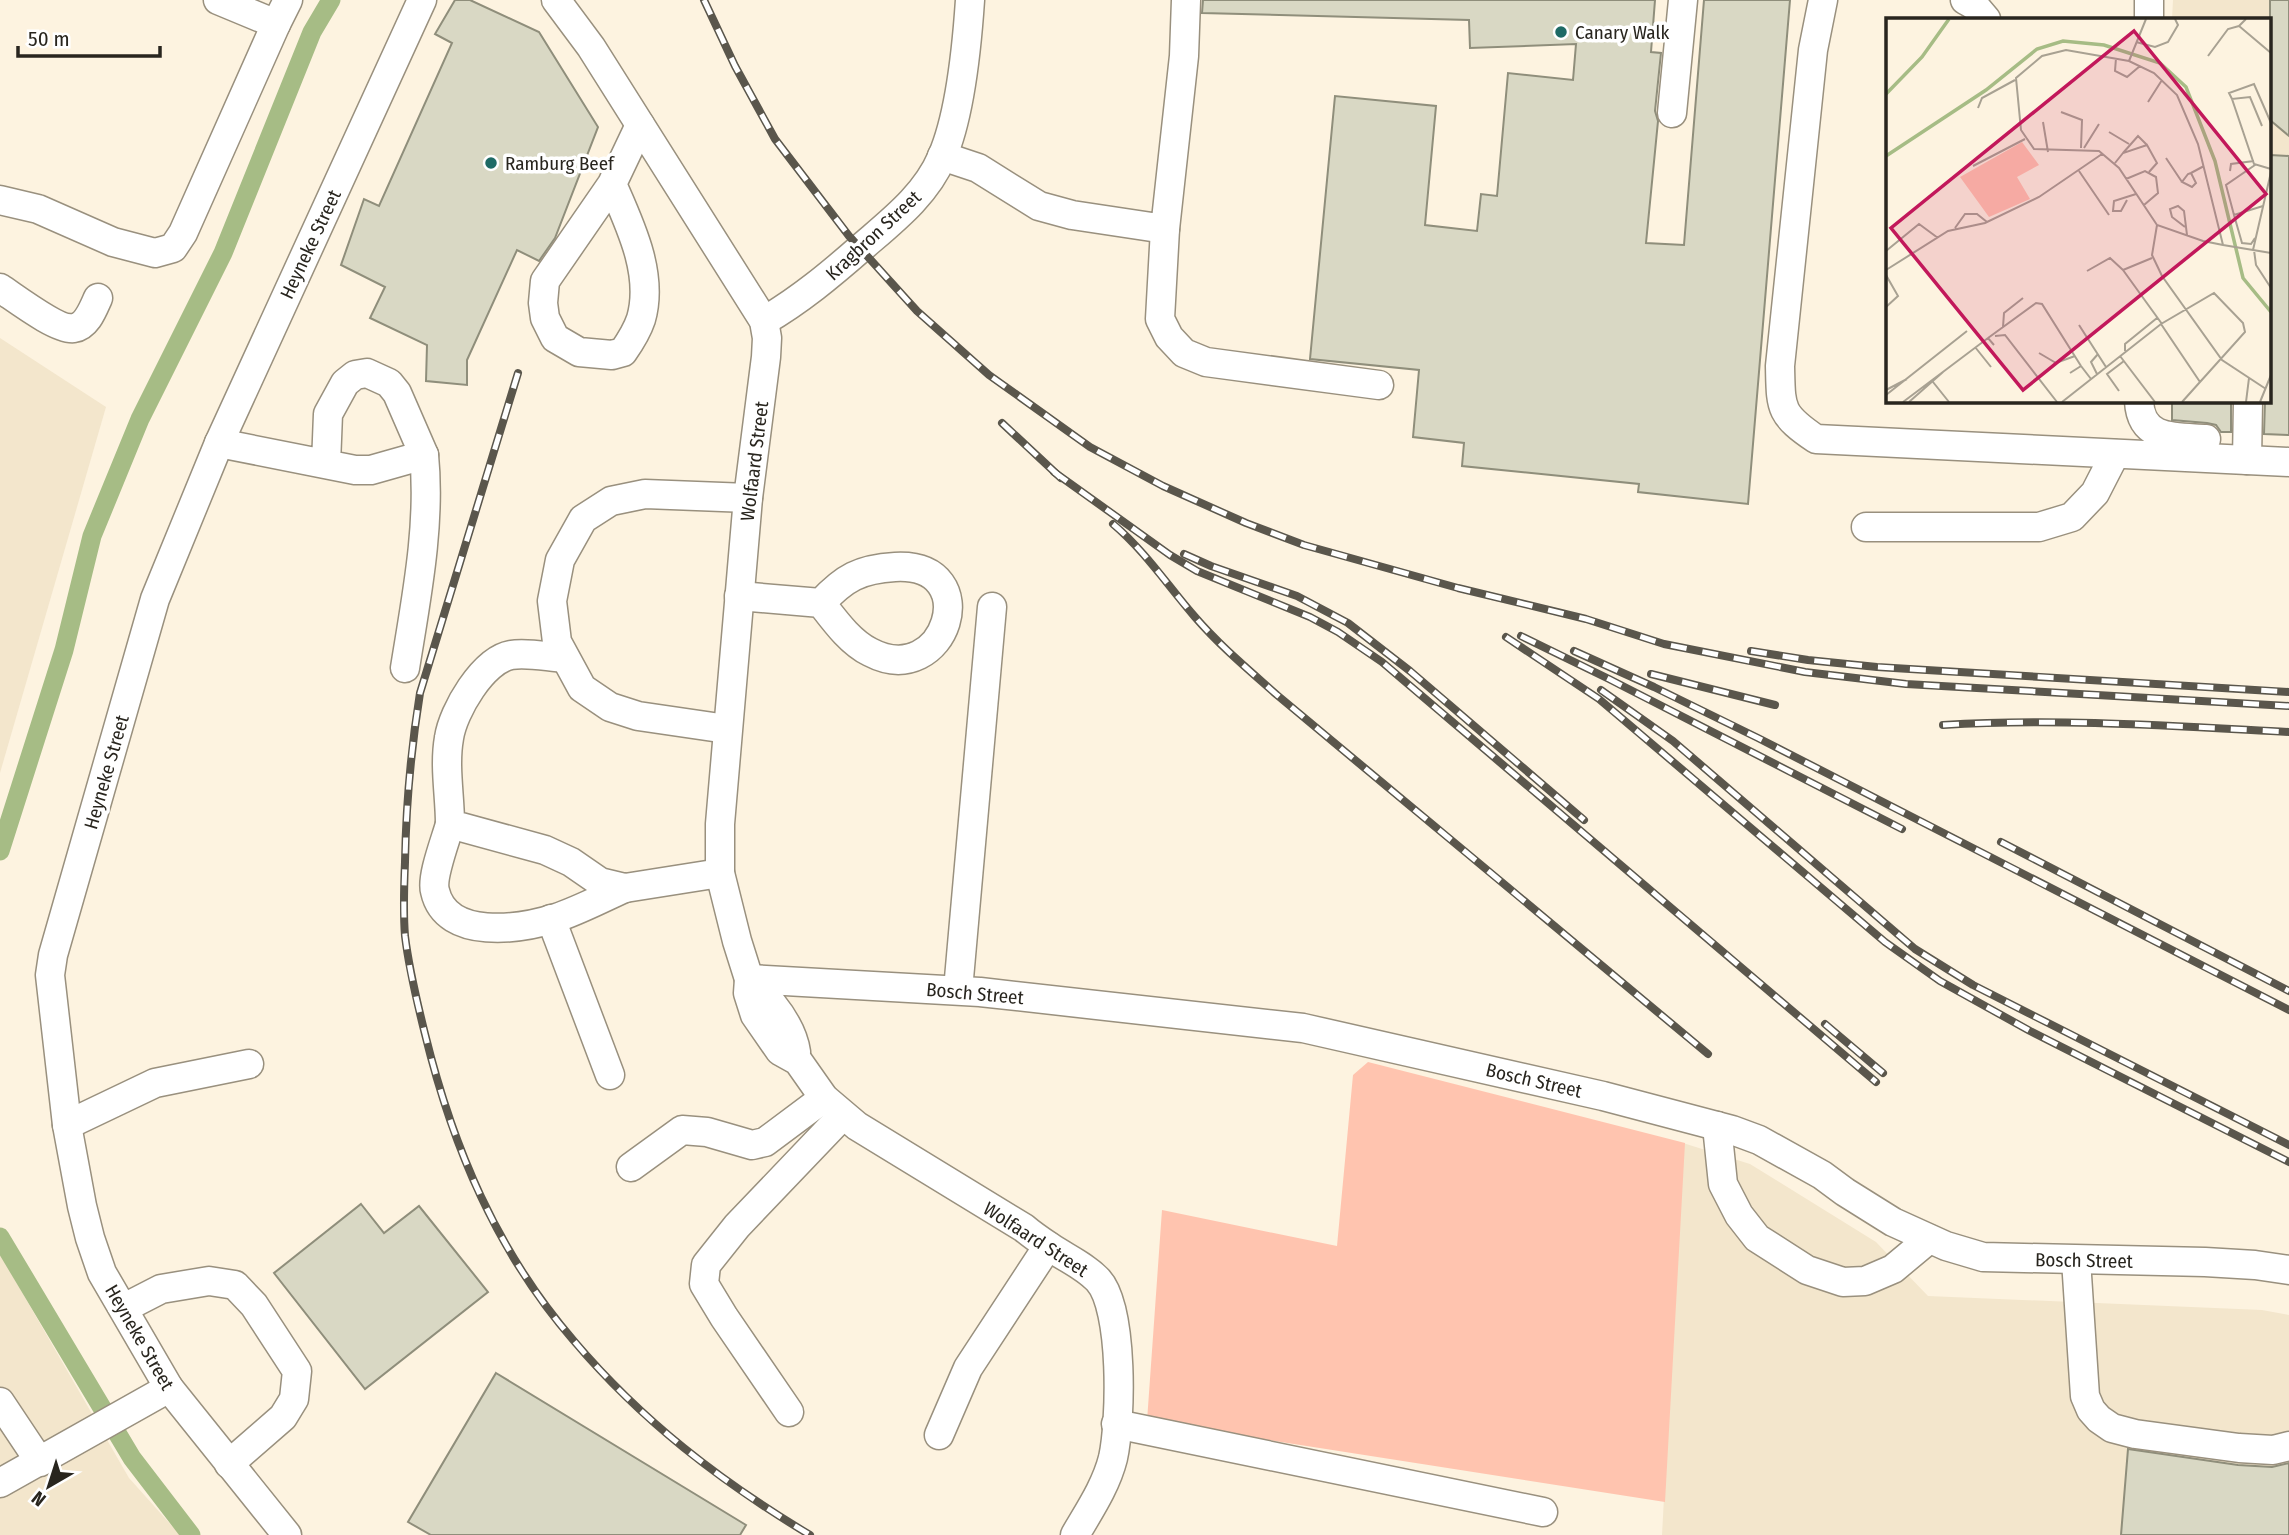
<svg xmlns="http://www.w3.org/2000/svg" width="2289" height="1535" viewBox="0 0 2289 1535" font-family="'Fira Sans Condensed',sans-serif">
  <style>
    .built { fill: #f3e6cc }
    .green { fill: #ffc4af }
    .lines { fill: none; stroke-linecap: round; stroke-linejoin: round }
    .canal { stroke: #a6bc85; stroke-width: 19 }
    .building { fill: #d9d8c4; stroke: #8f8e7b; stroke-width: 2 }
    .minor-casing { stroke: #99907e; stroke-width: 31 }
    .minor { stroke: #fff; stroke-width: 28 }
    .rail-casing { stroke: #5a564c; stroke-width: 8 }
    .rail { stroke: #fff; stroke-width: 5; stroke-dasharray: 16; stroke-linecap: butt }
    .poi-dot { fill: #1e6a65; stroke: #fff; stroke-width: 2.5 }
    .labels { text-anchor: middle; stroke-width: 7; stroke-linejoin: round; paint-order: stroke }
    .poi-label { font-size: 19px; fill: #28251e; stroke: #fff; text-anchor: start }
    .street-label { font-size: 19px; fill: #28251e; stroke: #fff }
    .inset-river { fill: none; stroke: #a6bc85; stroke-width: 3.5 }
    .inset-road { fill: none; stroke: #a8a192; stroke-width: 2 }
    .view { fill: #c2185b; fill-opacity: 0.15; stroke: #c2185b; stroke-width: 3.5 }
    .inset-edge { fill: none; stroke: #28251e; stroke-width: 3.5 }
  </style>
  <rect width="100%" height="100%" fill="#fdf3e0"/>
  <g class="built">
    <polygon points="2173,0 2289,0 2289,170 2270,154 2270,19 2172,19"/>
    <polygon points="0,338 106,407 0,773"/>
    <polygon points="1683,1143 1750,1164 1876,1242 1928,1296 2262,1310 2289,1315 2289,1535 1662,1535"/>
    <polygon points="0,1254 129,1478 180,1535 0,1535"/>
  </g>
  <polygon class="green" points="1368,1062 1685,1143 1665,1502 1147,1421 1162,1210 1337,1246 1353,1075"/>
  <g class="lines">
    <g class="canal">
      <polyline points="0,851 64,650 92,536 140,419 223,253 312,32 331,0"/>
      <polyline points="0,1237 132,1458 191,1535"/>
    </g>
  </g>
  <g class="building">
    <polygon points="455,0 470,0 539,32 598,127 555,238 539,261 517,250 467,360 467,385 426,381 427,345 370,318 385,287 341,265 364,199 379,206 452,43 435,34"/>
    <polygon points="1203,0 1655,0 1651,52 1661,53 1655,111 1658,121 1646,243 1684,245 1704,0 1790,0 1748,504 1638,492 1639,484 1462,466 1464,443 1413,437 1419,370 1310,359 1335,96 1436,106 1425,225 1477,231 1481,194 1497,196 1508,73 1573,80 1576,44 1470,48 1469,20 1202,13"/>
    <polygon points="2270,0 2289,0 2289,136 2270,120"/>
    <polygon points="2270,155 2289,156 2289,435 2264,434 2265,401 2270,401"/>
    <polygon points="2172,401 2231,401 2231,432 2221,432 2216,425 2207,423 2172,420"/>
    <polygon points="361,1204 384,1233 419,1206 488,1292 365,1389 274,1273"/>
    <polygon points="496,1373 746,1525 740,1535 431,1535 408,1522"/>
    <polygon points="2128,1449 2238,1465 2272,1467 2289,1463 2289,1535 2121,1535"/>
  </g>
  <g class="lines">
    <defs>
      <g id="minor">
        <path d="M556,0L591,47L764,321L767,338L766,357L748,498L720,824V873L737,941L749,979L748,993L755,1015L780,1051L798,1061L824,1098L857,1126L1024,1228C1032,1235 1041,1241 1050,1247C1066,1258 1085,1266 1098,1280C1124,1308 1121,1422 1113,1458C1106,1486 1089,1511 1075,1535"/>
        <path d="M1823,0L1813,50L1780,366C1781,408 1779,414 1816,439L2247,460"/>
        <polyline points="1965,0 1974,5 1986,19"/>
        <polyline points="2149,19 2149,0"/>
        <polyline points="276,24 288,0"/>
        <polyline points="1672,113 1683,0"/>
        <polyline points="942,156 978,168 1039,206 1072,215 1165,229 1184,56 1186,0"/>
        <path d="M612,184C630,225 654,274 641,319C637,331 630,342 623,352L612,355L579,352L555,338L545,318L543,303L545,281L612,184L640,125"/>
        <polyline points="0,200 38,209 113,242 155,253 173,248 183,233 276,24 218,0"/>
        <polyline points="1165,229 1160,319 1169,337 1184,353 1206,362 1379,385"/>
        <path d="M0,288C14,297 58,331 74,328C87,326 93,309 98,298"/>
        <path d="M764,321C800,300 830,275 862,247C892,221 926,195 942,157C960,116 967,45 970,0"/>
        <path d="M2139,401C2141,441 2175,437 2206,439"/>
        <polyline points="2248,401 2247,460 2289,462"/>
        <polyline points="219,443 355,470 371,470 424,455 397,393 389,383 367,373 355,375 345,383 328,414 326,464"/>
        <polyline points="1866,527 2039,527 2072,517 2095,493 2115,454"/>
        <path d="M739,596L821,603C835,621 850,642 870,652C946,692 987,562 895,567C860,569 844,578 821,603"/>
        <path d="M565,658C548,657 527,652 511,655C483,660 453,711 449,738C444,766 450,796 450,824L545,850L571,862L600,882L625,888L720,873"/>
        <path d="M405,668C416,599 431,525 424,455"/>
        <polyline points="727,729 638,716 610,707 582,688 557,642 552,601 560,560 583,519 611,501 645,494 748,498"/>
        <path d="M450,824C446,839 431,877 435,891C446,941 521,929 556,918C580,910 602,898 625,888"/>
        <polyline points="551,919 610,1075"/>
        <polyline points="749,979 980,992 1303,1028 1603,1096 1732,1130 1759,1140 1822,1175 1845,1192 1893,1222 1946,1246 1983,1257 2205,1262 2255,1265 2289,1270"/>
        <path d="M749,979C768,997 792,1024 796,1052"/>
        <polyline points="958,990 992,607"/>
        <polyline points="67,1125 155,1083 249,1064"/>
        <polyline points="1717,1126 1723,1184 1739,1215 1757,1238 1807,1270 1843,1282 1865,1281 1893,1269 1929,1239"/>
        <polyline points="631,1167 682,1130 707,1132 752,1145 765,1142 824,1098"/>
        <polyline points="2076,1260 2085,1396 2091,1410 2099,1419 2112,1428 2135,1434 2239,1448 2273,1450 2289,1446"/>
        <polyline points="124,1308 161,1289 209,1281 235,1285 254,1305 297,1371 294,1399 283,1417 229,1464"/>
        <polyline points="0,1402 40,1462"/>
        <polyline points="789,1412 724,1317 704,1284 706,1265 737,1226 843,1115"/>
        <polyline points="1116,1424 1543,1512"/>
        <polyline points="939,1435 968,1368 1048,1246"/>
        <polyline points="0,1483 169,1388"/>
        <polyline points="287,1535 169,1388 102,1273 90,1238 82,1206 67,1125 50,975 53,955 155,599 219,443 422,0"/>
      </g>
    </defs>
    <use href="#minor" class="minor-casing"/>
    <use href="#minor" class="minor"/>
    <defs>
      <g id="rail">
        <polyline points="704,0 735,66 775,139 849,236 917,311 989,375 1090,447 1163,486 1246,523 1304,545 1458,588 1586,619 1664,644 1805,672 1906,684 2289,706"/>
        <path d="M518,373L420,693C411,749 406,805 405,862C404,886 403,911 405,936C409,969 417,1002 425,1034C453,1148 497,1252 574,1341C642,1421 720,1481 810,1535"/>
        <polyline points="1002,423 1061,478"/>
        <polyline points="1054,472 1170,555 1197,571 1310,617 1338,632 1382,662 1876,1082"/>
        <path d="M1113,524C1145,551 1168,586 1195,617C1220,646 1249,670 1277,695L1708,1054"/>
        <polyline points="1184,554 1211,566 1297,596 1348,623 1410,671 1584,820"/>
        <polyline points="1521,636 1609,679 1902,829"/>
        <polyline points="1506,637 1599,699 1885,942 1940,981 2030,1031 2289,1162"/>
        <polyline points="1574,651 1654,687 1758,738 2289,1010"/>
        <polyline points="1751,651 1808,660 1877,667 2289,692"/>
        <polyline points="1651,674 1775,705"/>
        <polyline points="1601,690 1673,741 1915,949 1973,985 2289,1145"/>
        <path d="M1943,725C2059,718 2173,726 2289,732"/>
        <polyline points="2001,842 2289,991"/>
        <polyline points="1825,1024 1883,1073"/>
      </g>
    </defs>
    <use href="#rail" class="rail-casing"/>
    <use href="#rail" class="rail"/>
  </g>
  <g class="poi-dot">
    <circle cx="1561" cy="32" r="7"/>
    <circle cx="491" cy="163" r="7"/>
  </g>
  <g class="labels">
    <g class="poi-label">
      <text x="1575" y="39">Canary Walk</text>
      <text x="505" y="170">Ramburg Beef</text>
    </g>
    <g class="street-label">
      <text transform="translate(873 235) rotate(-43)" y="7">Kragbron Street</text>
      <text transform="translate(310 244) rotate(-65)" y="7">Heyneke Street</text>
      <text transform="translate(754 461) rotate(-83)" y="7">Wolfaard Street</text>
      <text transform="translate(106 772) rotate(-74)" y="7">Heyneke Street</text>
      <text transform="translate(975 993) rotate(5)" y="7">Bosch Street</text>
      <text transform="translate(1534 1080) rotate(13)" y="7">Bosch Street</text>
      <text transform="translate(1036 1239) rotate(33)" y="7">Wolfaard Street</text>
      <text transform="translate(2084 1260) rotate(1)" y="7">Bosch Street</text>
      <text transform="translate(140 1337) rotate(60)" y="7">Heyneke Street</text>
    </g>
  </g>
  <g transform="translate(1886 18)">
    <rect width="385" height="385" fill="#fdf3e0"/>
    <path d="M136,124L153,147L131,159L144,181L103,199L74,159Z" fill="#ffc4af"/>
    <path class="inset-river" d="M0,76L36,39L63,1M0,138L100,72L151,31L177,23L218,27L274,45L300,69L329,143L357,260L385,294"/>
    <path class="inset-road" d="M360,1L353,8L385,35M250,24L269,29L282,24L292,7L289,1M322,38L342,11L353,8M230,40L229,53L241,59L254,48M243,43L260,1M346,81L368,146L385,151M262,84L276,62M92,90L96,80L129,62M175,94L196,102L195,130M157,104L162,134M376,108L364,79L346,81L343,75L368,66L385,105M223,114L243,126M198,130L213,106M237,135L252,118L261,127M280,140L296,164M229,145L237,135L261,127L271,145L263,154M369,147L340,167L348,197L377,188M87,148L139,121M193,153L223,197M344,153L345,146L368,143M305,155L310,165L306,169L296,164L302,156L305,155L318,148M240,161L259,153L270,159L272,175L258,187M241,182L235,193H227L228,183L250,176M348,197L356,225L365,226L369,220M271,207L266,237L276,258L336,342L380,371M299,209L286,199L284,191L292,188L298,193L301,217M69,210L79,196H91L101,204M337,227L312,126L291,77L268,55L243,43L180,32L156,38L130,60L135,112L148,131L213,133L233,150L271,207L317,223L337,227L385,235M367,232L385,154M368,232L370,247L385,270M0,233L33,206L52,220M266,240L237,252L276,306M0,252L62,213L99,205L153,179L216,136M201,253L224,240L237,252M0,257L12,278L0,289M275,306L314,364M193,307L220,349M117,309L118,295L137,280M109,318L119,317L171,384M102,320L150,285L156,286L195,348M89,329L105,349M239,333V326L271,300M153,335L170,345L189,338M234,338L269,384M184,355L195,348L205,361M211,356L205,344L212,336M47,364L63,384M0,372L21,361M233,373L221,356L238,343M0,377L81,313M17,384L102,320L108,327M23,384L57,354M176,384L275,306L328,275L357,305L359,314L296,384M360,384L363,360M374,384L385,357"/>
    <path class="view" d="M248,13L380,176L137,372L5,210Z"/>
    <rect width="385" height="385" class="inset-edge"/>
  </g>
  <g transform="translate(49 1486) rotate(219)" stroke="#ffffff" stroke-width="5" paint-order="stroke">
  <path d="M0-5L12 26L0 18L-12 26Z" fill="#28251e"/>
  <text y="-10" font-size="19" font-weight="bold" text-anchor="middle" fill="#28251e">N</text>
  </g>
  <path d="M18 46v10h142v-10" fill="none" stroke="#28251e" stroke-width="3.5"/>
  <text x="28" y="46" font-size="21" fill="#28251e" stroke="#ffffff" stroke-width="5" paint-order="stroke">50 m</text>
</svg>
